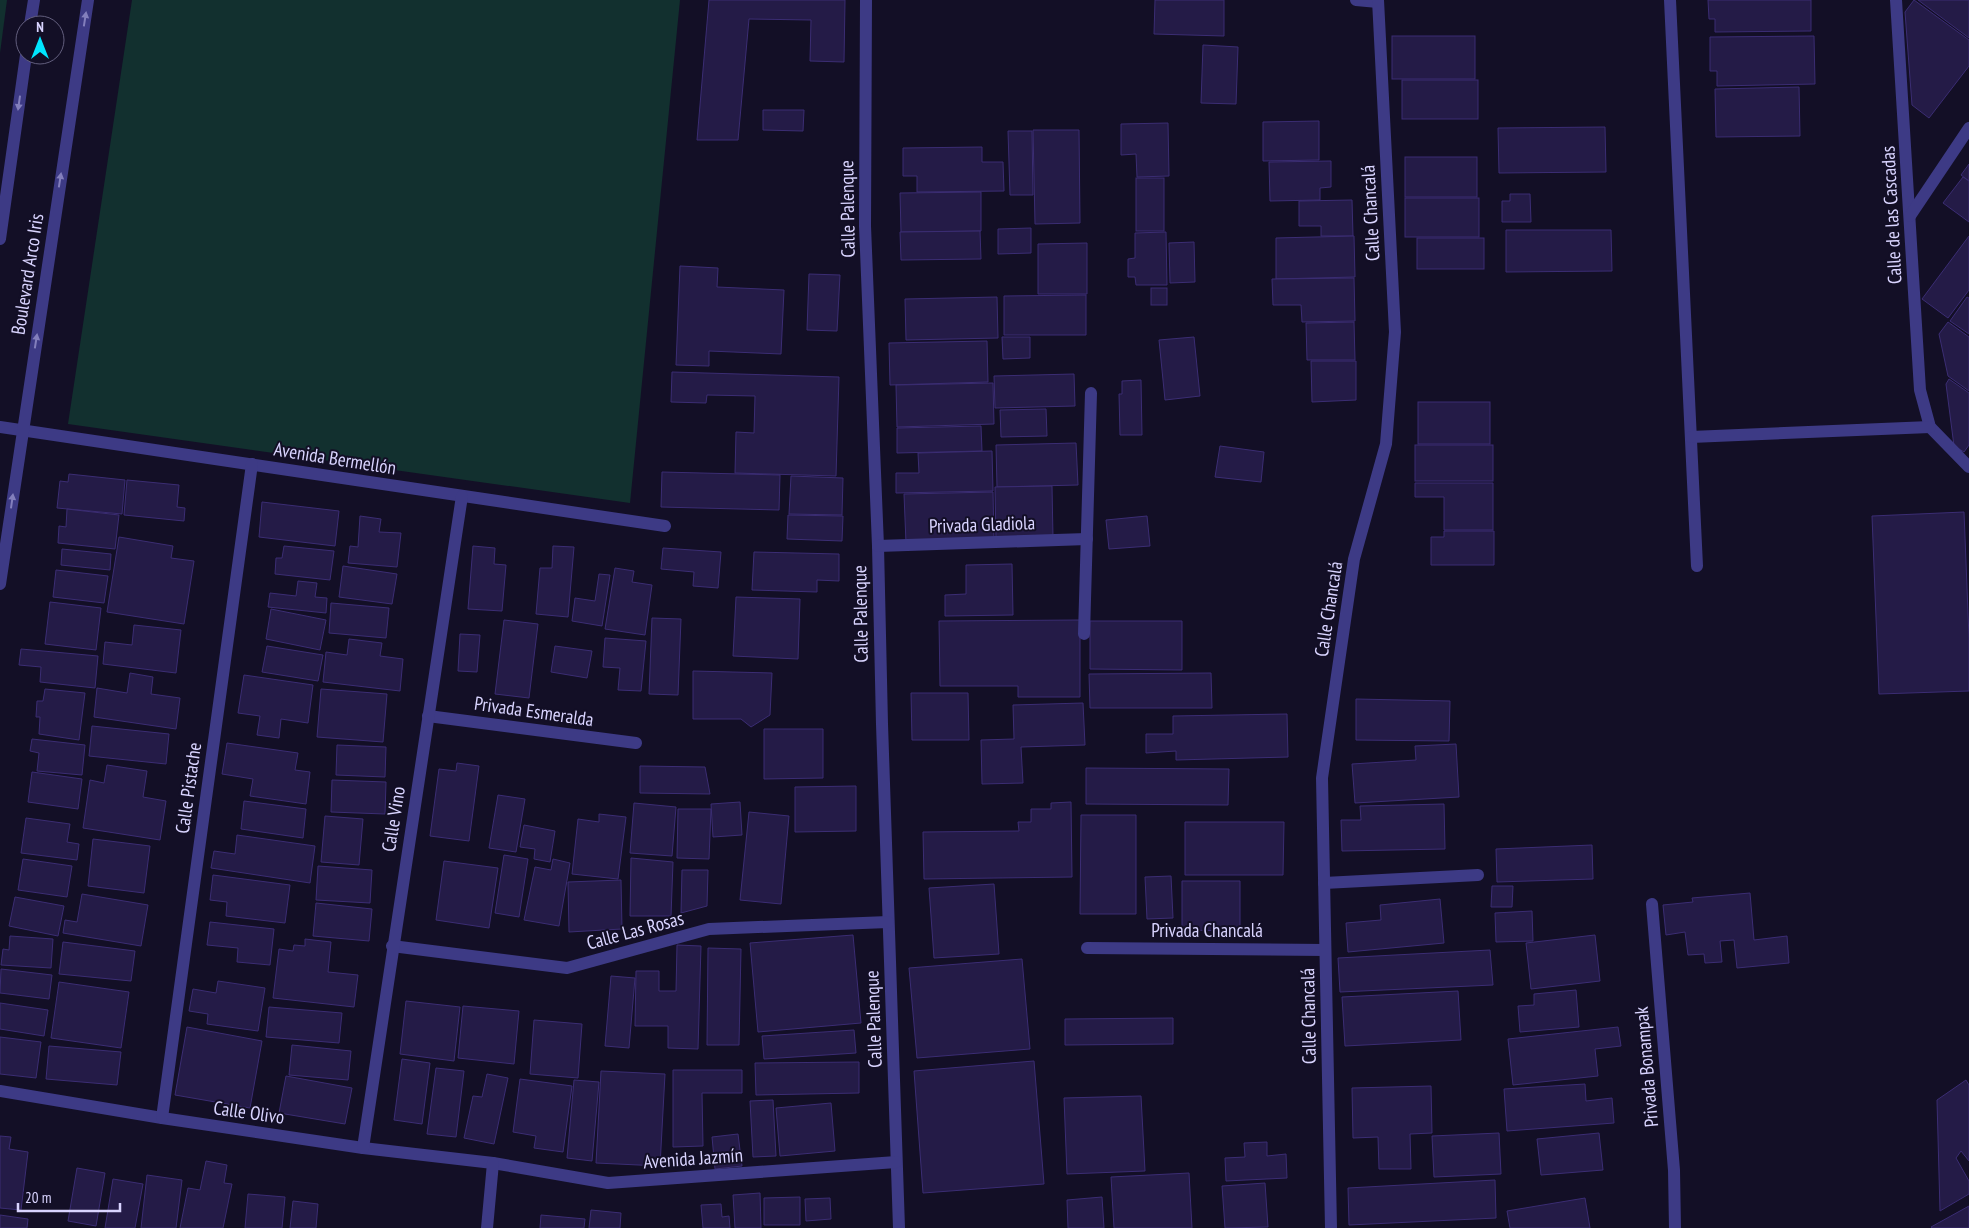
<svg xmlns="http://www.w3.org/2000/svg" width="1969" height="1228" viewBox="0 0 1969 1228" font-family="'PT Sans Narrow',sans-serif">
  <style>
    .green { fill: #12302f }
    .building { fill: #241b47; stroke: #3b2d73 }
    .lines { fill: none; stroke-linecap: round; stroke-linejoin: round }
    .minor { stroke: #3d3a85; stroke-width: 12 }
    .oneway { fill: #837fbc }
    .labels { text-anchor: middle; stroke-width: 4; stroke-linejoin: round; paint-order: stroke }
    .street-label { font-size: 19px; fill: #d9d4ff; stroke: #130f26 }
  </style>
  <rect width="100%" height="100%" fill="#130f26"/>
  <g class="green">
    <polygon points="0,0 7,0 0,53"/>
    <polygon points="132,0 680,0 630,503 68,424"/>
  </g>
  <g class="building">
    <polygon points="709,0 845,0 844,62 810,61 811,20 749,19 738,140 697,140"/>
    <polygon points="1155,0 1224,0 1224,36 1154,34"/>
    <polygon points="1708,0 1811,0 1811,31 1715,32 1715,19 1709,19"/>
    <polygon points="1914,0 1969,40 1969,66 1929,118 1912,105 1905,12"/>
    <polygon points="1918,0 1969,0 1969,38"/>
    <rect x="1392" y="36" width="83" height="43"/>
    <polygon points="1814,36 1815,84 1717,86 1717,71 1710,71 1710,37"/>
    <polygon points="1203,45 1238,47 1236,104 1201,103"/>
    <rect x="1402" y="80" width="76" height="39"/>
    <polygon points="1799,87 1800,136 1716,137 1715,89"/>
    <polygon points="763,110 804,110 803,131 763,130"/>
    <polygon points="1319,121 1319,160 1263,161 1263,122"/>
    <polygon points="1168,123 1169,176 1137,177 1136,154 1121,155 1121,124"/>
    <polygon points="1605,127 1606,172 1499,173 1498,128"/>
    <polygon points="1033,130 1079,130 1080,223 1035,224"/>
    <polygon points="1008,131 1032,131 1033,195 1010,195"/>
    <polygon points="982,147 982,162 1003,162 1004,191 917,192 917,176 903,176 903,148"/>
    <rect x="1405" y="157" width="72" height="40"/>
    <polygon points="1331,161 1331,187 1320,188 1320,200 1270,201 1269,162"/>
    <polygon points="1969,164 1969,181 1961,175"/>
    <polygon points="1963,177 1969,181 1969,222 1943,203"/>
    <rect x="1136" y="178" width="28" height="53"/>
    <polygon points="981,192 981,231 901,232 900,193"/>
    <polygon points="1510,194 1530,194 1531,222 1502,222 1502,201 1510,201"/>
    <rect x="1405" y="198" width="74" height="39"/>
    <polygon points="1352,200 1353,236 1321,236 1321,226 1299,226 1299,201"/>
    <polygon points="1031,228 1031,253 998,254 998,229"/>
    <polygon points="1506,230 1611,230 1612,271 1506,272"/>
    <polygon points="980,231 981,259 901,260 900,232"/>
    <polygon points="1166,232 1167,285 1136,285 1135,277 1128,277 1128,259 1135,258 1135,233"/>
    <polygon points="1354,236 1355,277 1276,279 1276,238"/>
    <polygon points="1969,236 1969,290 1948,318 1922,299"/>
    <rect x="1417" y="238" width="67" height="31"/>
    <polygon points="1194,242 1195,282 1170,283 1169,243"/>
    <polygon points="1087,243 1087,294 1038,294 1038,244"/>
    <polygon points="680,266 718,268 717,287 784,290 781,354 709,351 709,366 676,365"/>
    <polygon points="809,274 840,275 837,331 807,330"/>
    <polygon points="1354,278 1355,321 1302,322 1301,305 1273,305 1272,279"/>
    <rect x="1151" y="288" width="16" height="17"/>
    <polygon points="1086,295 1086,335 1004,335 1004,296"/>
    <polygon points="997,297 998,338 906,340 905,299"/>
    <polygon points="1967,297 1969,298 1969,334 1950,321"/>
    <polygon points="1354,322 1355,360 1307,360 1306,323"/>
    <polygon points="1948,322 1969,337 1969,391 1948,376 1939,334"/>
    <polygon points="1002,337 1030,337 1030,358 1003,359"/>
    <polygon points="1194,337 1200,396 1165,400 1159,340"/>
    <polygon points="987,341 988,382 890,385 889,343"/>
    <polygon points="1311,361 1356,361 1356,400 1312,402"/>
    <polygon points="672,372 839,377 836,476 735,473 736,432 754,433 755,396 707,395 706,403 671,402"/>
    <polygon points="1074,374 1075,406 995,408 994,376"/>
    <polygon points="1949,379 1969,393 1969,445 1964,452 1954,446 1946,384"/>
    <polygon points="1141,380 1142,435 1120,435 1119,394 1122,394 1122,381"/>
    <polygon points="993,383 994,424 897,427 896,385"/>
    <rect x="1418" y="402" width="72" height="42"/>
    <polygon points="1046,409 1047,436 1001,437 1000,410"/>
    <polygon points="981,426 982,451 897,453 897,428"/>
    <polygon points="1076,443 1078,485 997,487 996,445"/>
    <rect x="1415" y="445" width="78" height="36"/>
    <polygon points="1220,446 1264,452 1261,482 1215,477"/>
    <polygon points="992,451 993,491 896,493 896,473 919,473 918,453"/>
    <polygon points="662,472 780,475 779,510 661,507"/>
    <polygon points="69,474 125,480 122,514 57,508 60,481 68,482"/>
    <polygon points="791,476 843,478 842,515 789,514"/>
    <polygon points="127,480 179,485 177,507 185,508 184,521 124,515"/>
    <polygon points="1415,483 1493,483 1493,530 1444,530 1444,497 1415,497"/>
    <polygon points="1052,486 1053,538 996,539 995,487"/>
    <polygon points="993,492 994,541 906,543 904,494"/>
    <polygon points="262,502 339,511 335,546 259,537"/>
    <polygon points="67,509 119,515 115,549 58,543 59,526 66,527"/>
    <polygon points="1964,512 1969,638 1969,691 1879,694 1872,516"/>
    <polygon points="788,515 843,516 842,541 787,539"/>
    <polygon points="360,516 381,519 379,532 401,533 397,567 348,563 350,546 358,547"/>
    <polygon points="1147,516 1150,546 1109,549 1106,520"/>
    <polygon points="1444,531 1494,531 1494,565 1431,565 1431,537 1444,537"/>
    <polygon points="119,537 173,546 171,558 194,561 184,624 107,612"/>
    <polygon points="284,546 334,551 330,580 275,574 276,558 282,558"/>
    <polygon points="473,546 495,548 494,564 506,565 502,611 468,609"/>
    <polygon points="553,546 574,547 568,617 536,614 540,568 552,568"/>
    <polygon points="663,548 721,552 718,588 693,586 694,572 661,569"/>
    <polygon points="62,549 111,554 110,570 61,565"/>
    <polygon points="754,552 839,554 839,581 817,580 817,592 752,590"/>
    <polygon points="1012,564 1013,615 945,616 945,595 966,594 966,565"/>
    <polygon points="343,566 397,574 392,604 339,597"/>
    <polygon points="615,568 634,571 632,582 652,585 645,635 605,629"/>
    <polygon points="56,570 108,576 104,603 53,597"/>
    <polygon points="599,574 610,575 602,626 572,621 575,598 595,601"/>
    <polygon points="298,581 317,583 315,597 327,598 326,613 268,607 270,593 296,596"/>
    <polygon points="736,597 800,599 798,659 733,656"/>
    <polygon points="50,602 101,608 96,650 45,644"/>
    <polygon points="331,603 389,608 386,638 329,633"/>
    <polygon points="271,609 326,620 320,650 266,639"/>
    <polygon points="652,618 681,619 678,695 649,694"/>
    <polygon points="504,620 538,624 529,698 495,694"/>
    <polygon points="1080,620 1080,697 1018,697 1018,686 940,686 939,621"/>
    <polygon points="1090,621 1182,621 1182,670 1090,669"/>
    <polygon points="134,625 181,630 176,673 103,664 105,642 132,645"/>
    <polygon points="460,634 480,635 477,672 458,671"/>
    <polygon points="605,638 646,641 641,691 618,690 620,668 603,667"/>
    <polygon points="349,639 382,643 380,656 403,659 400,691 323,682 326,652 347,655"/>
    <polygon points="267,646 323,655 318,681 262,672"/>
    <polygon points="555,646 592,651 587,678 551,672"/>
    <polygon points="21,649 98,656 95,688 40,682 41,667 19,665"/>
    <polygon points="693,671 772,673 770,715 751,727 741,719 693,719"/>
    <polygon points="130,673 153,677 151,694 180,698 176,729 94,717 97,688 127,693"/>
    <polygon points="1211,673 1212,708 1090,708 1089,674"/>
    <polygon points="244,675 313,685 308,723 281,719 279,738 257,735 260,716 238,713"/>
    <polygon points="45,689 85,693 79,740 39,734 40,717 36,717 37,701 43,701"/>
    <polygon points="321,689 387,694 383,742 317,737"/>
    <polygon points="911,693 968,693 969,740 912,740"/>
    <polygon points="1356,699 1450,701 1449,741 1356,740"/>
    <polygon points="1083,703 1085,745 1021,747 1023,783 982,784 981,740 1014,739 1013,705"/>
    <polygon points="1287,714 1288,757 1176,760 1176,751 1146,753 1146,734 1173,734 1173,716"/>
    <polygon points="92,726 169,734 166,764 89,756"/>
    <polygon points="764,729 823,729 823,778 764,779"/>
    <polygon points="32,739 85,745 82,775 37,771 39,753 30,751"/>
    <polygon points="227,743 298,753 295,770 310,772 306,804 250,796 253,779 222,774"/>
    <polygon points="1456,744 1459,797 1355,803 1352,764 1416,760 1415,746"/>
    <polygon points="337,745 386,747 385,777 336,775"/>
    <polygon points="457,763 479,766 469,841 430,836 439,769 456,771"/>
    <polygon points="107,765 147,771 143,797 166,801 160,840 83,828 90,780 104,783"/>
    <polygon points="640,766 705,767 710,794 640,793"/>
    <polygon points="1086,768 1229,769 1228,805 1086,804"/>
    <polygon points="32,772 82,779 78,809 28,802"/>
    <polygon points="332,780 386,782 385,814 331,812"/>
    <polygon points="856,786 856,831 795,832 795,787"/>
    <polygon points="498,795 525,799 516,852 489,848"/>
    <polygon points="244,801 306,809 303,838 241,829"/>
    <polygon points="740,802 742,835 713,837 711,804"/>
    <polygon points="1071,802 1072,877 924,879 923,832 1019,831 1018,822 1031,822 1031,809 1051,809 1051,803"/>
    <polygon points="634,803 676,807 672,856 630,853"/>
    <polygon points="1444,804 1445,849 1342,851 1341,820 1361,820 1360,806"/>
    <polygon points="678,809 711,809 709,859 677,858"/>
    <polygon points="749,812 789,816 781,904 740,900"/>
    <polygon points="599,814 626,817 618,879 572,874 578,819 599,822"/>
    <polygon points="1081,815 1136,815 1136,914 1080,914"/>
    <polygon points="325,816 363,819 359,865 321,862"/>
    <polygon points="26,818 70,824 67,842 79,844 77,860 21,853"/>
    <polygon points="1185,822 1284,822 1283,875 1185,875"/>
    <polygon points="524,825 555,831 550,862 534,859 535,849 520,847"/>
    <polygon points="237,835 315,846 310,883 211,868 214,851 235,854"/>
    <polygon points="93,839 150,846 144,893 88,886"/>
    <polygon points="1592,845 1593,879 1497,882 1496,849"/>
    <polygon points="504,855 528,859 519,917 495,913"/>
    <polygon points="631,858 673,862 671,916 630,916"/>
    <polygon points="23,859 72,866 67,897 18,890"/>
    <polygon points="553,859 570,863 559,926 524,920 535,867 551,870"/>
    <polygon points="444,861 498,868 489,928 436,920"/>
    <polygon points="318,866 372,870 370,903 316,900"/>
    <polygon points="682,870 708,870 707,906 681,913"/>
    <polygon points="213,875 290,885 285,923 226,916 227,902 210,900"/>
    <polygon points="1171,876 1173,918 1147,919 1145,877"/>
    <polygon points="621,880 622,929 569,932 568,882"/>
    <polygon points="1182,881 1240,881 1240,931 1182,930"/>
    <polygon points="994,884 999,954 934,958 929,888"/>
    <polygon points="1492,886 1513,886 1512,907 1491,907"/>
    <polygon points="1750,893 1754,940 1787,936 1789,963 1737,968 1734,940 1720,941 1722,962 1705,963 1704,954 1688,955 1685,932 1666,935 1663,905 1693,902 1692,898"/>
    <polygon points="82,894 148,905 141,946 63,933 65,920 77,922"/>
    <polygon points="15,897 64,906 58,936 9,926"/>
    <polygon points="1440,899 1444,943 1348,952 1346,923 1381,920 1380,905"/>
    <polygon points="316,903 372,909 369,941 313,936"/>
    <polygon points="1532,911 1533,941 1496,942 1495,913"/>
    <polygon points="210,922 274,929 270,965 237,962 238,948 207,945"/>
    <polygon points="853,935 861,1023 758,1032 750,943"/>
    <polygon points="1595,935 1600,981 1531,989 1526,943"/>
    <polygon points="10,936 53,939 51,968 1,965 3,949 9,950"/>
    <polygon points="305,939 331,942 328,972 358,975 354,1007 273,998 279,949 293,951 294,945 305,946"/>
    <polygon points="63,942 135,951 131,981 59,974"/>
    <polygon points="677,945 701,946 698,1049 668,1048 668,1026 635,1026 636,971 659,971 659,991 676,991"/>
    <polygon points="708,948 741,949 739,1045 707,1045"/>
    <polygon points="1490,950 1493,985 1340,992 1338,958"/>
    <polygon points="1022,959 1030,1049 917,1058 909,968"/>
    <polygon points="1,969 52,975 49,999 0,993"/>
    <polygon points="611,976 635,978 629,1048 605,1046"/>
    <polygon points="218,981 265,988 258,1031 207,1024 208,1014 189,1011 193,989 216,993"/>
    <polygon points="59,982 129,992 121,1048 51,1038"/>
    <polygon points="1576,990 1579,1027 1520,1032 1518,1006 1534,1005 1534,994"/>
    <polygon points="1458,991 1461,1040 1345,1046 1342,997"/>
    <polygon points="406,1001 460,1007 454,1061 400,1054"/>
    <polygon points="0,1003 48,1010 44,1036 0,1029"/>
    <polygon points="463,1006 519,1011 514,1064 458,1058"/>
    <polygon points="269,1007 342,1013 339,1043 266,1037"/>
    <polygon points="1173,1018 1173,1044 1065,1045 1065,1019"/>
    <polygon points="534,1020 582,1024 578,1078 530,1074"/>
    <polygon points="187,1027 262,1041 250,1108 175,1095"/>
    <polygon points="1618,1027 1621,1046 1595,1049 1598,1076 1513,1085 1508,1039"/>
    <polygon points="854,1030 856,1053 764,1059 762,1036"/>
    <polygon points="0,1037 41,1042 36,1078 0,1074"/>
    <polygon points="292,1045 351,1051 348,1080 289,1075"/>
    <polygon points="49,1046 121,1052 117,1085 46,1079"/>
    <polygon points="402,1059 430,1063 422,1124 394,1120"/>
    <polygon points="1034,1061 1044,1184 923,1193 914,1071"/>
    <polygon points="859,1062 859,1093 756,1095 755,1063"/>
    <polygon points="436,1068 464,1071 456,1137 427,1134"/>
    <polygon points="673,1070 742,1070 742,1093 702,1093 703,1146 673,1147"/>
    <polygon points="601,1071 665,1074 660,1166 596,1163"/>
    <polygon points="487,1074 508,1078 494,1144 464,1138 473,1096 482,1097"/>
    <polygon points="286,1076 352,1088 345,1124 279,1113"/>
    <polygon points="520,1079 572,1086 563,1152 534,1148 536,1136 513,1132"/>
    <polygon points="574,1080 599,1082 592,1161 567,1158"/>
    <polygon points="1966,1080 1969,1085 1969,1161 1961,1151 1956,1158 1969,1181 1969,1194 1940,1211 1937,1100"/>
    <polygon points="1585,1084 1586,1101 1612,1098 1614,1123 1507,1131 1504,1089"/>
    <polygon points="1431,1086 1432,1133 1410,1134 1411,1169 1379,1169 1378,1137 1353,1138 1352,1088"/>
    <polygon points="1141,1096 1145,1171 1067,1174 1064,1098"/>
    <polygon points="773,1100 776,1156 753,1157 750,1101"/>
    <polygon points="831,1103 835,1151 780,1156 776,1108"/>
    <polygon points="1499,1133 1501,1174 1434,1177 1432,1136"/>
    <polygon points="1599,1133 1603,1170 1541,1175 1537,1139"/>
    <polygon points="738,1134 742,1166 715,1169 712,1137"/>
    <polygon points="0,1136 11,1137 9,1149 28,1152 21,1210 0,1208"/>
    <polygon points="1267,1142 1267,1156 1286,1154 1287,1178 1226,1181 1225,1158 1245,1157 1244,1143"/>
    <polygon points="206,1161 227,1165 224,1183 232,1184 223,1228 180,1228 188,1188 200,1190"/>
    <polygon points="77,1168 105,1173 96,1226 68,1221"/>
    <polygon points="1189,1173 1192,1228 1114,1228 1111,1177"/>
    <polygon points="147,1175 182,1180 176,1228 141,1228"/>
    <polygon points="113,1179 143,1184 135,1228 105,1228"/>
    <polygon points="1495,1180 1496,1218 1349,1225 1348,1188"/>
    <polygon points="1265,1183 1268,1227 1225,1228 1222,1186"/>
    <polygon points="760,1193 761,1228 735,1228 733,1195"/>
    <polygon points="248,1194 285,1197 282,1228 245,1228"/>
    <polygon points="800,1197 800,1225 764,1225 764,1198"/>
    <polygon points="1102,1197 1104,1228 1068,1228 1067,1200"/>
    <polygon points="830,1198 831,1219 806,1221 805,1199"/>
    <polygon points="1585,1198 1590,1228 1510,1228 1507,1211"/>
    <polygon points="293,1201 318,1204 316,1228 290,1228"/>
    <polygon points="721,1204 722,1217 729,1216 730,1228 703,1228 701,1205"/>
    <polygon points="1969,1206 1969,1228 1932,1228 1931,1227"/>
    <polygon points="591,1210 621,1213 620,1228 589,1228"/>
    <polygon points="0,1215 28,1219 27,1228 0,1228"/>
    <polygon points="541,1215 585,1219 584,1228 540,1228"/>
  </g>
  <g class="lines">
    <g class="minor">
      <polyline points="866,0 865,226 878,546 882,724 899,1228"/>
      <polyline points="1356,0 1378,2"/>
      <polyline points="1670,0 1697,566"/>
      <polyline points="1896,0 1920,390 1930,427 1969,467"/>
      <polyline points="30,25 34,0"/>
      <polyline points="1910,216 1969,128"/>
      <polyline points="0,239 26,55"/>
      <polyline points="0,427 665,526"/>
      <polyline points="1691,437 1930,427"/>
      <polyline points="878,546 1087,539"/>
      <polyline points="0,584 88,0"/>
      <polyline points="1084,634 1091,393"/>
      <polyline points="428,716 636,743"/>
      <polyline points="1324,883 1478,875"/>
      <polyline points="1652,904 1674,1170 1675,1228"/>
      <polyline points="392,946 567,968 709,929 888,922"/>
      <polyline points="1087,948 1325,950"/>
      <polyline points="0,1091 162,1118 363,1148 493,1163 608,1183 896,1162"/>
      <polyline points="162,1118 252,464"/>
      <polyline points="363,1148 462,496"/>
      <polyline points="487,1228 493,1163"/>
      <polyline points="1331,1228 1322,778 1354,559 1386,444 1395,332 1378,0"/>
    </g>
  </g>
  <defs><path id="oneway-solid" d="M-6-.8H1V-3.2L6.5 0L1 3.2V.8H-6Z" transform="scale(1.25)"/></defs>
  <g class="oneway">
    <use href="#oneway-solid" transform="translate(85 19) rotate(-81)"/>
    <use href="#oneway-solid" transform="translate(19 103) rotate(98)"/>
    <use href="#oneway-solid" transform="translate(60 180) rotate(-81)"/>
    <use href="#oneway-solid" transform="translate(36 341) rotate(-81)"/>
    <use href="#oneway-solid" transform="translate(12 501) rotate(-82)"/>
  </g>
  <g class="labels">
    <g class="street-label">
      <text transform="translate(847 209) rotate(-91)" y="7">Calle Palenque</text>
      <text transform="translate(1370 213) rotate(-93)" y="7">Calle Chancalá</text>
      <text transform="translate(1891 215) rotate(-93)" y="7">Calle de las Cascadas</text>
      <text transform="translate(27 274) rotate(-81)" y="7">Boulevard Arco Iris</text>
      <text transform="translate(335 458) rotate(9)" y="7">Avenida Bermellón</text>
      <text transform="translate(982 524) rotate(-2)" y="7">Privada Gladiola</text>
      <text transform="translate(1328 609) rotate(-81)" y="7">Calle Chancalá</text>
      <text transform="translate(860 614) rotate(-91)" y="7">Calle Palenque</text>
      <text transform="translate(534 711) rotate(8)" y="7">Privada Esmeralda</text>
      <text transform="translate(188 788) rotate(-82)" y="7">Calle Pistache</text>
      <text transform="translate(393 819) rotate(-81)" y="7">Calle Vino</text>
      <text transform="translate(635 930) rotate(-15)" y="7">Calle Las Rosas</text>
      <text x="1207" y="937">Privada Chancalá</text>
      <text transform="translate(1308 1016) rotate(-91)" y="7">Calle Chancalá</text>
      <text transform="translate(873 1019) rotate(-92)" y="7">Calle Palenque</text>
      <text transform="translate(1646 1067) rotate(-95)" y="7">Privada Bonampak</text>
      <text transform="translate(249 1112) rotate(8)" y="7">Calle Olivo</text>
      <text transform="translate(693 1158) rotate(-4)" y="7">Avenida Jazmín</text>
    </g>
  </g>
  <g transform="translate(40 40)"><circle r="24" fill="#130f26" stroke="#625e7d"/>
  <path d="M0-4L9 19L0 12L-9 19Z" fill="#00e5ff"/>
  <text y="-8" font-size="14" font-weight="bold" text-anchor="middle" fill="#d9d4ff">N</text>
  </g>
  <path d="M18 1203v8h102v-8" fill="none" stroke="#d9d4ff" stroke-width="2.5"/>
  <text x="25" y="1203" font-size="15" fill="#d9d4ff" stroke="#130f26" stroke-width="4" paint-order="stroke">20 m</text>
</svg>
